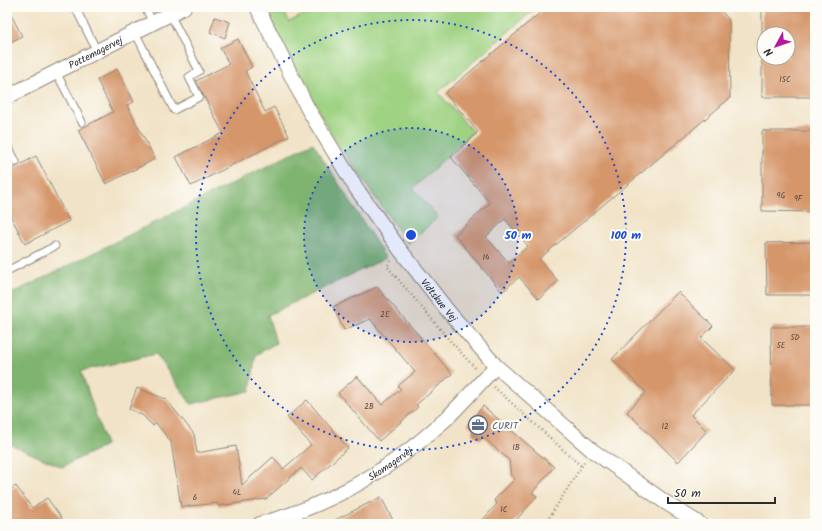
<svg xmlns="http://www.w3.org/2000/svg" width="822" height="531" viewBox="0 0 822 531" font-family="Kalam,sans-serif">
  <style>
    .green { fill: #9fd282; stroke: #657e56 }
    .forest { fill: #7fb470; stroke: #55704e }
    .building { fill: #d5966a; fill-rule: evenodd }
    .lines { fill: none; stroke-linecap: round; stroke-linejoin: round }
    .lane-casing { stroke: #8e8779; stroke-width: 9 }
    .street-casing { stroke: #8e8779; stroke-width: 16 }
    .path { stroke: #8e8779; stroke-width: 2.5; stroke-dasharray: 1 3; stroke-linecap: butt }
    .lane { stroke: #fff; stroke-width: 7 }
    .street { stroke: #fff; stroke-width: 14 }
    .ring { fill: none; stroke: #1d4ed8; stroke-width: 2; stroke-dasharray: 2 4 }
    .labels { text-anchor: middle; stroke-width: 4; stroke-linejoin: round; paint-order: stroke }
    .number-label { font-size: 8px; fill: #56463b }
    .street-label { font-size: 10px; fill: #2b2b2b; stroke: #fdfcf7 }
    .service-label { font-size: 10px; fill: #4e5e75; stroke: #fdfcf7; text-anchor: start }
    .centre { fill: #1d4ed8; stroke: #fdfcf7; stroke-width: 2 }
    .ring-label { font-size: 12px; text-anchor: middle; font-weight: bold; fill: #1d4ed8; stroke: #fdfcf7; stroke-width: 4; stroke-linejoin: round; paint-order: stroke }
  </style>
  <rect width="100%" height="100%" fill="#fdfcf7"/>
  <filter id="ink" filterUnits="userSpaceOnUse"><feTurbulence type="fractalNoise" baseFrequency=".025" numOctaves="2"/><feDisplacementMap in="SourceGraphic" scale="8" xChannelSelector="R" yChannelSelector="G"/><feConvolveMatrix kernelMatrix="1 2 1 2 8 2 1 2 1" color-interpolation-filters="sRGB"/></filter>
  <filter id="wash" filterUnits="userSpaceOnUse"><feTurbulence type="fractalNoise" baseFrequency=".012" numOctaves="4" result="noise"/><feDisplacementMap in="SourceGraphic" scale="16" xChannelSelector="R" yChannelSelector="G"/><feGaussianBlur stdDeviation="0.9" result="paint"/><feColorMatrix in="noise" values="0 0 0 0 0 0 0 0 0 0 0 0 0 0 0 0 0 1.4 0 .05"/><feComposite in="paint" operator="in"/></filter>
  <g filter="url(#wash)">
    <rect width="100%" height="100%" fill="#f1e3c7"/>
    <polygon class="green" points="265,7 282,7 289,22 319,7 537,7 438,92 473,132 413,188 438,217 408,244 333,137 276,31"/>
    <polygon class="forest" points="313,143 386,258 268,315 276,343 256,355 250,391 191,404 156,354 81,371 106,445 62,467 7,443 7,296"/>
    <g id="blocks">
      <g class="building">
        <polygon points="7,7 22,36 7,44"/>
        <path d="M547,7H718L729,20L730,98L539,259L558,281L539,299L519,277L502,292L455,235L490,203L451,157L478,132L445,93ZM505,219L528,246L509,263L486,237Z"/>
        <polygon points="762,7 815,7 815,97 762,97 762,58 788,58 788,34 762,34"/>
        <polygon points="215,17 230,22 225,38 210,32"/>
        <polygon points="238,39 252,67 245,71 265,112 274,107 289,136 191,186 176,157 223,133 196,81 229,64 220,48"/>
        <polygon points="117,69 134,102 127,105 155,159 106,184 78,130 113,112 97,80"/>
        <polygon points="762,131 815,131 815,212 762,211"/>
        <polygon points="36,156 69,221 25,244 7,209 7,172"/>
        <polygon points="815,242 815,295 767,295 766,243"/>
        <polygon points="377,287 452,374 416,405 418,407 379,441 338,393 357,376 382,405 401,389 398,386 415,372 370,319 344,330 333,307"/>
        <polygon points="678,292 713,326 701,338 735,370 691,415 707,431 678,462 627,412 646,392 612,359"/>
        <polygon points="771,327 815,327 815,405 772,405"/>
        <polygon points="137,388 166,399 194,434 197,453 236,446 242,485 273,457 283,469 311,445 287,417 307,400 348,448 312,480 301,468 266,499 218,506 218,503 181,507 171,442 156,423 153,426 142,415 129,409"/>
        <polygon points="483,406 554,467 532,493 537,496 513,524 479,524 497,504 494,500 515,479 511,476 509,460 483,437 480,440 471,433 474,430 468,424"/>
        <polygon points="16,486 32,508 47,498 63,520 57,524 7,524 7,492"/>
        <polygon points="381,497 395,524 327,524"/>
      </g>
    </g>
  </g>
  <g filter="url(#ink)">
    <use href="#blocks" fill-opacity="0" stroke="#8e8779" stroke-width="1"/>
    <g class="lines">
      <defs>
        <g id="lane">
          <polyline points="75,7 97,51"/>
          <polyline points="145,7 153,23"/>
          <polyline points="135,32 174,110 199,97 189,77 199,71 170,14"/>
          <polyline points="56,72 82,122"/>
          <polyline points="7,144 16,162"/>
          <polyline points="7,271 55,246"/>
        </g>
        <g id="street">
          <path id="s1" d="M257,7L308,109L356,188L401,251L448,311L496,366L593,451L665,502L700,524"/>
          <path id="s2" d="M7,97L184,7"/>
          <path id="s3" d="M260,524C323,507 380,476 430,433C436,427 443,422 448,417C465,400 480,383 496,366"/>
        </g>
      </defs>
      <use href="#lane" class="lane-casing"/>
      <use href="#street" class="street-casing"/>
      <g class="path">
        <polyline points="391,261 387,266 446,336 475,368"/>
        <polyline points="494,387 581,466"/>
        <polyline points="545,524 585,461"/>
      </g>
      <use href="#lane" class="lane"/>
      <use href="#street" class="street"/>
    </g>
  </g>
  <circle cx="411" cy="235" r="107" fill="#1d4ed8" fill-opacity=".12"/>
  <g class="ring">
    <circle cx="411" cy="235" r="107"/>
    <circle cx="411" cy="235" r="215"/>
  </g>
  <defs>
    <symbol id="office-ring" viewBox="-11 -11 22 22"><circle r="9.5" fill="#fdfcf7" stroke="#5c6f8a" stroke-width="1.5"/><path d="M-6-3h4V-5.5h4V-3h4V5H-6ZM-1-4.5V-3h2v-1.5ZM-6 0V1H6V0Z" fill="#5c6f8a"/></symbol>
  </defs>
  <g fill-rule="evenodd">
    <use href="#office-ring" x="467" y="414" width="22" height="22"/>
  </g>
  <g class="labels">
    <g class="number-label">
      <text x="785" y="82">15C</text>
      <text x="781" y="198">9G</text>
      <text x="798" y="201">9F</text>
      <text x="486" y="260">14</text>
      <text x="385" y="317">2E</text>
      <text x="795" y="340">5D</text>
      <text x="781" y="348">5E</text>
      <text x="369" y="409">2B</text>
      <text x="665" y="429">12</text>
      <text x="516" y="450">1B</text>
      <text x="237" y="495">4L</text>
      <text x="195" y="500">6</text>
      <text x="504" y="512">1C</text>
    </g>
    <g class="street-label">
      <text dy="4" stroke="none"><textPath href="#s2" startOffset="99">Pottemagervej</textPath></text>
      <text dy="4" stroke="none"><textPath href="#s1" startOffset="346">Vidtskue Vej</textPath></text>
      <text dy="4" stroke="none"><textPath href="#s3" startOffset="144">Skomagervej</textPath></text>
    </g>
    <g class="service-label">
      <text x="492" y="429">CURIT</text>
    </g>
  </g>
  <circle cx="411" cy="235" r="6" class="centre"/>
  <g class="ring-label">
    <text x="518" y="239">50 m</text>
    <text x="626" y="239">100 m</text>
  </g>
  <rect width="822" height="531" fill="none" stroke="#fdfcf7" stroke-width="24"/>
  <g transform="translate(776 46) rotate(230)"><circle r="19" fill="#fdfcf7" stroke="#a9a8a5"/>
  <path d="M0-3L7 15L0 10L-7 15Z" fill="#b5179e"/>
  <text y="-6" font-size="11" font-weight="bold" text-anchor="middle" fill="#2b2b2b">N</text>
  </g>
  <path d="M668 497v6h107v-6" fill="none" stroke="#2b2b2b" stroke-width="2"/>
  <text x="674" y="497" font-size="12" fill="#2b2b2b" stroke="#fdfcf7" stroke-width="3" paint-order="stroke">50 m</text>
</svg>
